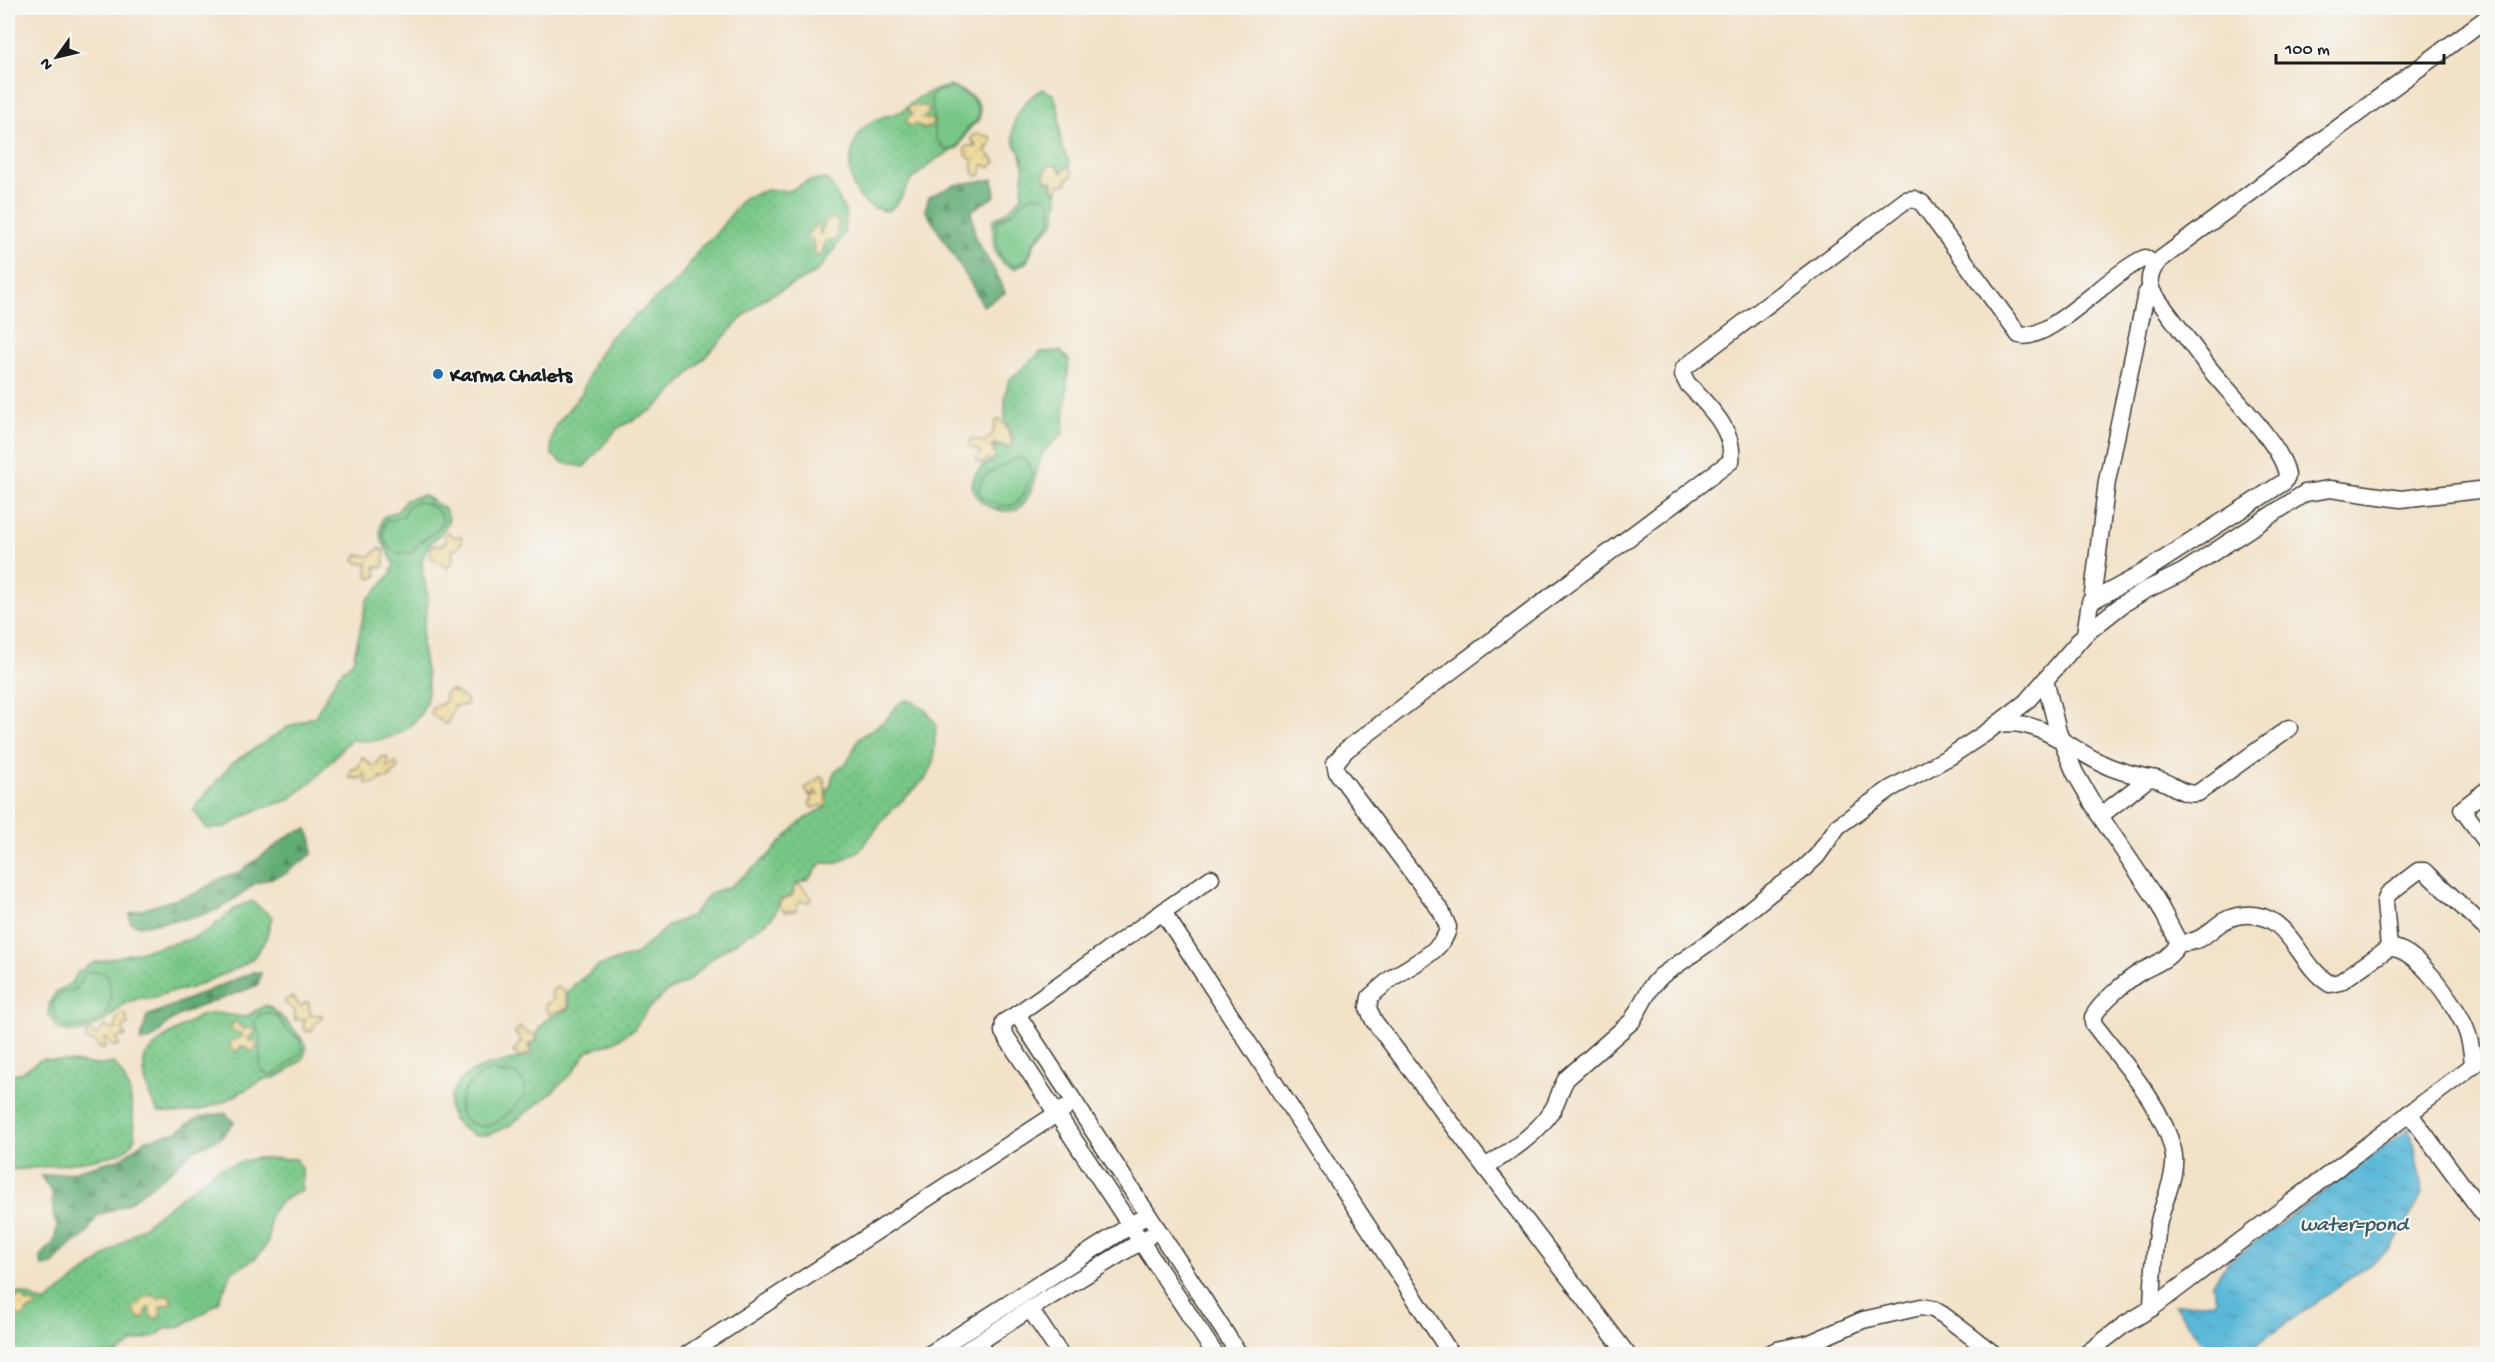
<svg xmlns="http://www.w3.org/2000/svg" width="2495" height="1362" viewBox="0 0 2495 1362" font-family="'Gochi Hand',sans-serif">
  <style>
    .grass { fill: url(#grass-dots); stroke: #4a7252; stroke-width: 1.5 }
    .forest { fill: url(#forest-firs); stroke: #3f6448; stroke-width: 1.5 }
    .sand { fill: url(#sand-dots); stroke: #857b5d; stroke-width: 1.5 }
    .park { fill: #78c787; stroke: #4a7252; stroke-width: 1.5 }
    .water { fill: url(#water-ripples); stroke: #3b6a7a; stroke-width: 1.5 }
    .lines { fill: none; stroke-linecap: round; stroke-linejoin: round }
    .minor-casing { stroke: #3c3a36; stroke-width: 19 }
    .minor { stroke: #fff; stroke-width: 16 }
    .poi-dot { fill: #1f6fb2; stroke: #f6f6f2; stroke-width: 2 }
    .labels { text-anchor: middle; stroke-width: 4.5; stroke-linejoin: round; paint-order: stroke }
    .poi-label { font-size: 20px; font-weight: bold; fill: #1c1c1c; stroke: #f6f6f2; text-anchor: start }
    .water-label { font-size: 21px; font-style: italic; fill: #355a67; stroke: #f6f6f2 }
  </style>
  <defs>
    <pattern id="grass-dots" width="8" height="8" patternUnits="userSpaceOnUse" patternTransform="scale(1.5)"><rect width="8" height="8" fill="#78c787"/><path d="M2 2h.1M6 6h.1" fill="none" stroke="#67aa74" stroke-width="1.8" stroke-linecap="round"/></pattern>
    <pattern id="forest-firs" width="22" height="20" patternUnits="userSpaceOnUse" patternTransform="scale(1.5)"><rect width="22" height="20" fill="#62ac74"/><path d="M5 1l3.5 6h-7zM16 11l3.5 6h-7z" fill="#508b5e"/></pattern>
    <pattern id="sand-dots" width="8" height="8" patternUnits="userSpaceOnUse" patternTransform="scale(1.5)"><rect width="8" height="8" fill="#eeda9e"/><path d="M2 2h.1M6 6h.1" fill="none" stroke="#ccba88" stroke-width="1.8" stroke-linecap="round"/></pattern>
    <pattern id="water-ripples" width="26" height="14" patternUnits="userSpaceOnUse" patternTransform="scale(1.5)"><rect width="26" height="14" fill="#5ab8d8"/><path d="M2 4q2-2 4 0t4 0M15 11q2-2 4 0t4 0" fill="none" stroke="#4a95ae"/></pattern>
  </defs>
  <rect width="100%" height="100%" fill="#f6f6f2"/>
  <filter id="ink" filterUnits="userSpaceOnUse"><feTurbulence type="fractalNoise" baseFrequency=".0167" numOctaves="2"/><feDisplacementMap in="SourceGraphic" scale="12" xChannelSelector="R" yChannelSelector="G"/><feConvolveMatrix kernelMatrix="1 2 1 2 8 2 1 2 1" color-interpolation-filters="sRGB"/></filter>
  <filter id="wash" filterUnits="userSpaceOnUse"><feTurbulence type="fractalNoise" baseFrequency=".008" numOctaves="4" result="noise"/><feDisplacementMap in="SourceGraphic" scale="24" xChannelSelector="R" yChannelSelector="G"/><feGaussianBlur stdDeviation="1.35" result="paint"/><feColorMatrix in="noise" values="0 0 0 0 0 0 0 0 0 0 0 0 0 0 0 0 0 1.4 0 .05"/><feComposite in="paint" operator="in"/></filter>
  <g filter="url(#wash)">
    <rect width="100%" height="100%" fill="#f2e2c8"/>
    <g class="grass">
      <path d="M949,86C967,92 985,99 979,120L970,128L958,148L938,158L911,180L899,201L889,211C847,209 840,158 863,129C876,114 892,118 905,109C905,109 911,103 911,103C921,95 937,89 949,86Z"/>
      <path d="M1042,89L1053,94C1061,109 1059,126 1061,143C1062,151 1069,157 1070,166H1067L1063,173L1056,164L1047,166L1044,174L1045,180L1051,181L1053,190L1058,193V203L1054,223L1035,242L1027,262L1015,269C991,263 992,241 993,220L1008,211L1022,197C1022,184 1025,170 1022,158C1021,152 1015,147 1014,141C1009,119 1024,100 1042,89Z"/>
      <polygon points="826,179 834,189 846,214 844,233 834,250 816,273 765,298 742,318 671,393 654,409 618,428 584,467 563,463 552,455 551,443 555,426 582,393 593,364 609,338 679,279 701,247 714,236 744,198 767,190 789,191 808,181"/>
      <path d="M1060,351L1069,360L1063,434C1057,440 1046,447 1043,453C1034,471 1033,514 1005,511C969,507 959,473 995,460L993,449L995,445L1009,449L1014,442L1005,420V395L1009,380L1041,352Z"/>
      <path d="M423,495L444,508L449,518C445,537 423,542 422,563C421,571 427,587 428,599C428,613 422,626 422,639C421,656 429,673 428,690C427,717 403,737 378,740C369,742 359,740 350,740L316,778L289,800L256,810L226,827L207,829L193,809L232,763L288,727L315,716L339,674L353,661L367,600L390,575L394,564C385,544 375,540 383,517L398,511L406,500Z"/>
      <path d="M905,700C921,702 927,712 936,724L933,765L925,779L887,815L860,850L838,863H821L809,879L795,884L792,895L780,900L774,915L766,923L716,955L687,982L668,991L647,1010L634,1029L614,1042L588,1051L572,1073L549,1095L509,1126L488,1135H474L462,1128L452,1118L449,1107L451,1095L460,1081L468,1074L485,1066L532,1055L533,1052L529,1046L538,1038L536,1034C544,1016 555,1016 570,1008L567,993L574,985L598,966L635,955L669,925L691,916L711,893L731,886L767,857L795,827L809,816L826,807L827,790L831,785L832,777L836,770L847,763L859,738L885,721L897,706Z"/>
      <polygon points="252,901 272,917 265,942 253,958 240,967 189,989 169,992 151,999 140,998 124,1004 106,1020 82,1032 69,1032 56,1028 49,1014 49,1003 56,992 72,983 78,972 93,963 190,939 206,932 237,907"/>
      <path d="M266,1005C281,1014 298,1032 307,1047L303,1059L284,1073L275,1078L265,1079L223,1102L201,1110L180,1113L158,1112C147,1093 143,1078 144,1057L162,1039L201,1015L216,1013L245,1017Z"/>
      <path d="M42,1059L99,1065L114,1063C136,1091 130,1105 135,1137C133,1141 130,1146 127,1149C114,1160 28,1169 8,1170V1075L22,1072Z"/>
      <path d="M255,1158L296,1159L302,1168V1191C291,1195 273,1204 270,1217C268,1224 271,1233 268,1241C263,1255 247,1266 233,1270L218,1302L207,1311L179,1327L165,1329L156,1336L133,1342L117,1354H8V1293C20,1290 33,1298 45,1303L217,1169Z"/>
    </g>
    <g class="forest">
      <polygon points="993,179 995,196 971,211 976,240 999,278 1005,293 983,306 970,282 925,210 929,197 954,185"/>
      <polygon points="307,829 312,840 312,854 285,874 254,884 241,895 217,910 196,917 139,926 130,922 130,913 196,893 223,877 238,873 293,833"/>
      <path d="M253,972L261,973L258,985C230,997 199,1004 173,1019C158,1028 161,1040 140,1042L147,1016Z"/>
      <polygon points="225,1113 234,1122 222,1137 191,1152 172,1170 127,1204 97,1216 86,1235 67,1248 51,1266 42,1266 40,1257 54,1242 57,1226 53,1215 52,1193 41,1176 72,1172 122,1158 145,1140 176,1132 199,1117"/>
    </g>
    <g class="sand">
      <polygon points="910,106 926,106 929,108 929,113 923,118 933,120 932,125 925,129 918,125 909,126 906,119 912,115 908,109"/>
      <polygon points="978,134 991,137 992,141 985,151 996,162 990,167 983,165 981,175 976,176 973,172 973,161 965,154 965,148 967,146 976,146 971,139 974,135"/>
      <polygon points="1053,165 1058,167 1062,173 1067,167 1072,171 1072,176 1067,179 1067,183 1059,185 1058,192 1053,189 1053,182 1044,178 1047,167"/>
      <polygon points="831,219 836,220 839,224 836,228 838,236 834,240 825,241 822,254 818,256 815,255 813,241 805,236 818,224 820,226 819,233 821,235 826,220"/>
      <path d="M1000,419C1005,423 1012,437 1011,444L1008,447L995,443L992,447L995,456L993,461L988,459L981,464L976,460L980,453L978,449H972L969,445L971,439L984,442L992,435L996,421Z"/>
      <polygon points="448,532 454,537 461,536 462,542 456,550 452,549 453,561 447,568 429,556 432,546 442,545 445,542 445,533"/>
      <polygon points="379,548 384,551 384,565 382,567 375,566 377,576 371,579 367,576 368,564 358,563 354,560 358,555 371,556"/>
      <polygon points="451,690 467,700 466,705 455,706 448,722 445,724 431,714 431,709 445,702 445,694"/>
      <polygon points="362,757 374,767 382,757 386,757 389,761 386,765 388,767 396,762 398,768 389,778 383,778 374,783 366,783 365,774 360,779 350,778 352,769 358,768"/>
      <polygon points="820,777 824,779 827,803 825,807 822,805 814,808 810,806 811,796 817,795 816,791 809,795 805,789"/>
      <polygon points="796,885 800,885 812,898 809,902 800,901 795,911 785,912 779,905 780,901 792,896"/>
      <polygon points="556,987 564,990 568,1008 549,1014 546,1010 546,1003 553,999 551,992"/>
      <polygon points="293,997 301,1007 306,1002 309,1003 310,1015 322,1015 322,1019 316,1022 311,1032 304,1030 303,1024 306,1019 295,1020 295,1011 285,1003 285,1000"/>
      <polygon points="120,1014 126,1014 128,1025 122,1029 126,1036 117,1038 119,1046 112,1046 107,1038 104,1040 106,1047 102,1050 96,1043 86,1039 86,1033 91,1031 96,1036 105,1025 110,1030 115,1029 116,1020"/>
      <polygon points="236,1021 243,1030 249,1027 255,1031 248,1039 258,1043 256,1050 251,1051 244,1046 241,1046 237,1051 233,1051 229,1046 233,1040 242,1037 242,1034 235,1032 230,1027"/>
      <polygon points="520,1027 528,1034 532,1033 537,1038 528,1045 532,1052 521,1057 513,1052 521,1041 515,1033"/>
      <polygon points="150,1295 158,1298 169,1295 172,1303 160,1307 161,1314 156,1319 150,1316 150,1308 147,1308 145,1317 140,1319 132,1310 145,1296"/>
      <polygon points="8,1296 15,1298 22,1296 26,1302 37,1304 36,1308 27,1311 23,1318 17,1315 13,1319 9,1318 8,1311 12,1306 8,1304"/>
    </g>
    <g class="park">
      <path d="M954,88C969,97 980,100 978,119L967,128L957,147L951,150L945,149L936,139L931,96L938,91Z"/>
      <path d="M1030,196H1042L1051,204V223L1034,240L1027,259L1014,266C995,260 996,240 997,222L1014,211Z"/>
      <path d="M1022,458L1028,462L1032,474C1023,492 1022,512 997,504C987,501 983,500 978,491L984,476L1014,459Z"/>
      <path d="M417,502C430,503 438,508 443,520C434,539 418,538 412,552C391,558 379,542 385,522L404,516C406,508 408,504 417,502Z"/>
      <path d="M86,972H101L108,977L111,996L107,1013C87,1030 53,1038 53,1001L63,993L75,990Z"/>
      <polygon points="268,1013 277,1016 287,1030 299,1039 303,1051 277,1073 270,1075 263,1072 260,1067 260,1036 254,1022 259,1015"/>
      <path d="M490,1070L505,1074H516L525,1084V1095C507,1115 485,1144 460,1113C457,1092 473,1079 490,1070Z"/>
    </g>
    <polygon class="water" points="2410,1128 2423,1193 2391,1249 2243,1354 2221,1354 2203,1343 2174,1305 2215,1302 2213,1283 2226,1264"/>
  </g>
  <g filter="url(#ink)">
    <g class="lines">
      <defs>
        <g id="minor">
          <polyline points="2092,601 2107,481 2146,294 2151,288"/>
          <polyline points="2085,634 2123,604 2144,591 2183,572 2305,493 2330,489 2401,499 2488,489"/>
          <polyline points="2045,680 2058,732 2075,773 2100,816"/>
          <path d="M1999,724C2038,718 2068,747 2101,763C2116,771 2132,774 2149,778"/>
          <polyline points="2488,789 2462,809 2488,844"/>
          <polyline points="1163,912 1451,1354"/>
          <path d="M2179,943L2156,899L2100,816L2149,778C2168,778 2180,797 2198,793L2289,728"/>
          <polyline points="2389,948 2385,902 2388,894 2418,871 2425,871 2429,875 2483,926 2488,925"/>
          <polyline points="1017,1014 1211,878"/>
          <polyline points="2409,1113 2488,1220"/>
          <path d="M1485,1167C1509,1152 1535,1136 1551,1112C1559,1102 1559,1089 1567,1078L1632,1021L1651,987L1661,976L1711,941L1774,890L1799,873L1817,856L1838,826L1890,789L1949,757L1987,732L2026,702L2085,634L2090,602L2136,577L2284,482L2287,476C2285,448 2228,392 2209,368C2190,343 2172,318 2153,293C2146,280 2151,269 2161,259L2488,17"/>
          <path d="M2152,1308C2153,1280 2154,1253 2158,1226C2162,1202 2179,1174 2173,1150C2161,1102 2121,1061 2093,1023V1017C2101,1002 2127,980 2142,971C2157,963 2170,959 2179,943C2207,944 2213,921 2237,916C2289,905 2296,964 2330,984L2340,982L2389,948C2415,945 2455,1004 2465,1027C2470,1038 2472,1051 2473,1064"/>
          <polyline points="1030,1309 1060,1354"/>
          <polyline points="688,1354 1064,1109"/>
          <polyline points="930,1354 1139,1220"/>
          <polyline points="961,1354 1030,1309 1148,1237"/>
          <polyline points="1215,1354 1003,1032 1004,1022 1017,1014 1239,1354"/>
          <path d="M1627,1354L1374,1021L1368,1008L1370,997C1377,991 1384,984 1392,978C1409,966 1446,950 1448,927L1441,911L1337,772L1335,763L1346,750L1731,461C1735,429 1707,405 1687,383L1683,375L1684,368L1906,200L1914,199L1922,203L2019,335C2048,344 2112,271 2145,258L2155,265"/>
          <polyline points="1769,1354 1777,1350 1810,1343 1863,1320 1921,1307 1933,1309 1943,1315 1994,1354"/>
          <polyline points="2086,1354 2124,1325 2152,1308 2488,1054"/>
        </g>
      </defs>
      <use href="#minor" class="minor-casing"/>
      <use href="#minor" class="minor"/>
    </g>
  </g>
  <circle class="poi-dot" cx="438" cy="374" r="6"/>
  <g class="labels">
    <g class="poi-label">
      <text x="450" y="381">Karma Chalets</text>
    </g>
    <g class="water-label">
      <text x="2354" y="1230">water=pond</text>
    </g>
  </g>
  <rect width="2495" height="1362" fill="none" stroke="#f6f6f2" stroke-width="30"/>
  <g transform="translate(57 57) rotate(236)" stroke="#f6f6f2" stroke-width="4.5" paint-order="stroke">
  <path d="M0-4.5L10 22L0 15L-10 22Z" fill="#1c1c1c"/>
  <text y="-9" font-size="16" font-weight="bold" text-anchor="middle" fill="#1c1c1c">N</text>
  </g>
  <path d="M2276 54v9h168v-9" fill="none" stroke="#1c1c1c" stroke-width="3"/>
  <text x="2285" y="54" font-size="18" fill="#1c1c1c" stroke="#f6f6f2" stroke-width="4.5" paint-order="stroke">100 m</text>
</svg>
